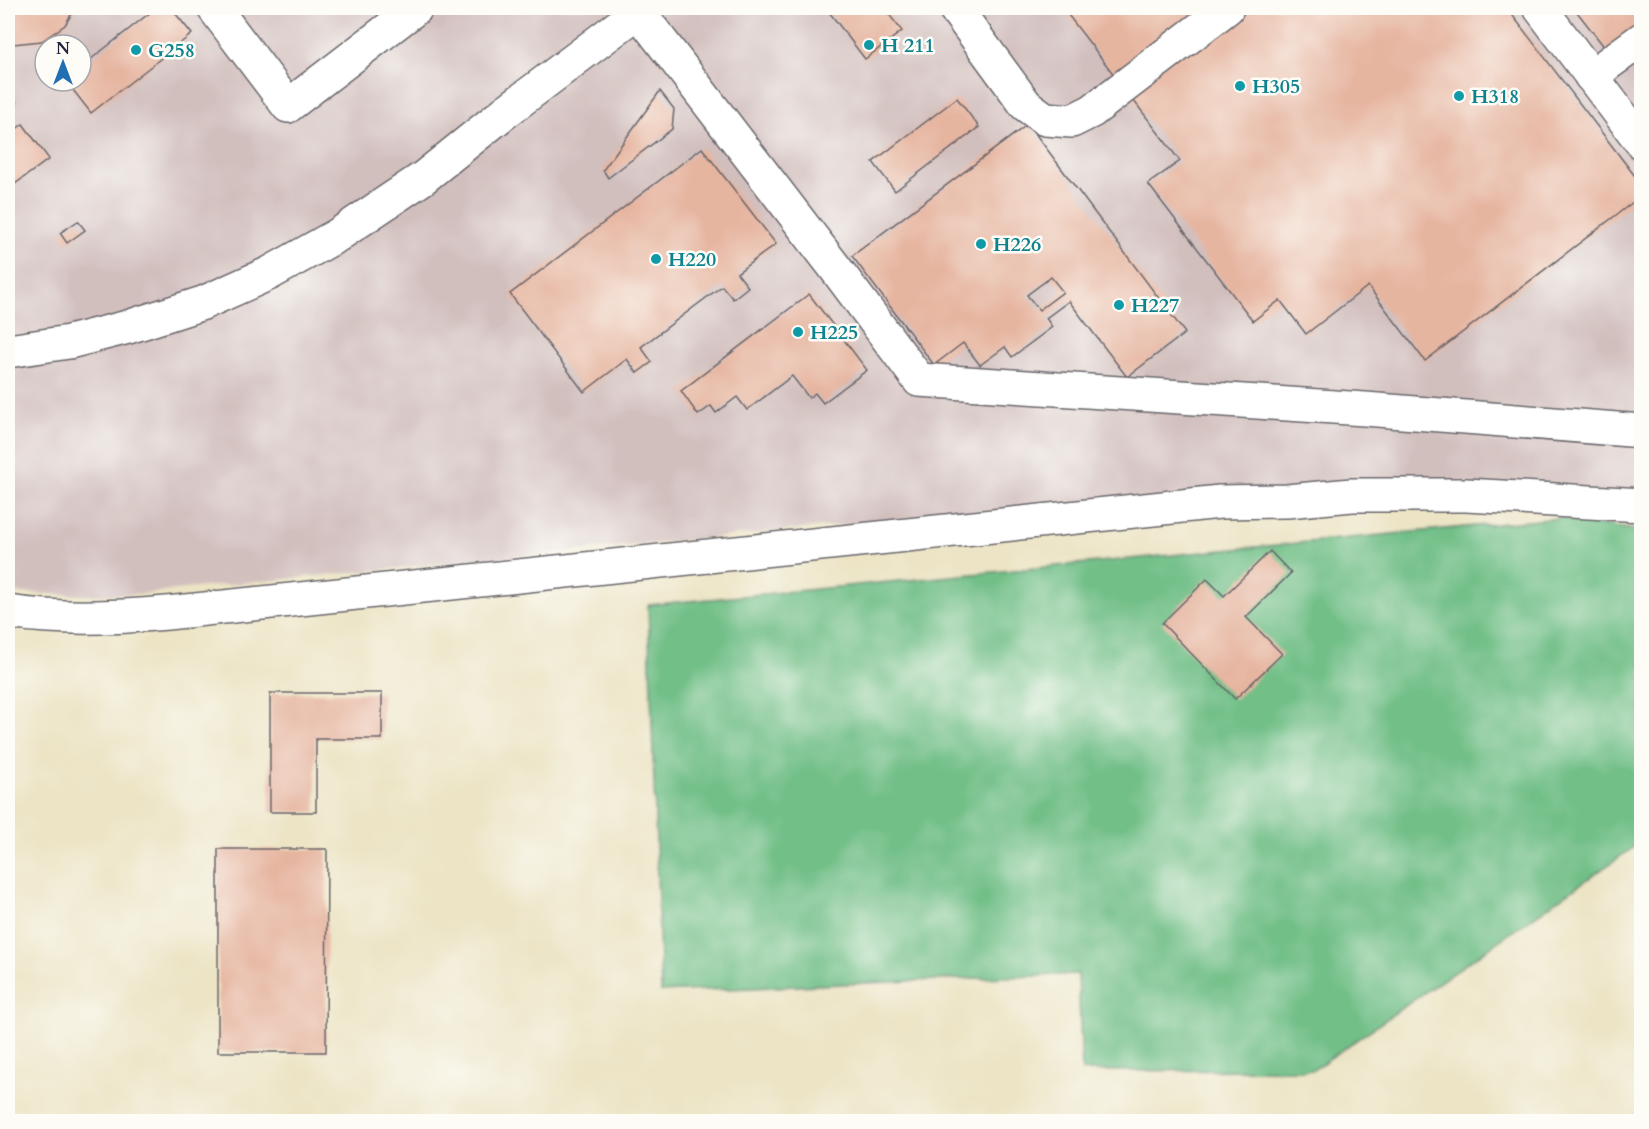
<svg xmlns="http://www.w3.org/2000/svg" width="1649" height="1129" viewBox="0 0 1649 1129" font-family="Cardo,serif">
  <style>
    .industrial { fill: #d1bfbe; fill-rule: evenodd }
    .forest { fill: #72bf88; stroke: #4a7062; stroke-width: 1.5 }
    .building { fill: #e6b5a0; fill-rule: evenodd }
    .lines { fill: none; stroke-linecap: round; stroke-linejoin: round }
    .minor-casing { stroke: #69666b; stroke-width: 36 }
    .minor { stroke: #fff; stroke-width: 33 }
    .culture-dot { fill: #0f9aa8; stroke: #fdfcf7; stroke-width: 2 }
    .labels { text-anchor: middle; stroke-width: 5; stroke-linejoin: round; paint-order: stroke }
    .culture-label { font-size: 20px; font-weight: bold; fill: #0d838f; stroke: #fdfcf7; text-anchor: start }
  </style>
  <rect width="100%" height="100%" fill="#fdfcf7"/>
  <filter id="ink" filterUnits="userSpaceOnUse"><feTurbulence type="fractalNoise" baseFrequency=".0167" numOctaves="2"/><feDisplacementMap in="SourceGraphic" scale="12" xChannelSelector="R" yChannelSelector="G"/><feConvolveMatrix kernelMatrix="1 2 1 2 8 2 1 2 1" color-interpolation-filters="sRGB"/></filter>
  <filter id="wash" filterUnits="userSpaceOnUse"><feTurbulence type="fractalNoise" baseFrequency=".008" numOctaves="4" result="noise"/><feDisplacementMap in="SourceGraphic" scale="24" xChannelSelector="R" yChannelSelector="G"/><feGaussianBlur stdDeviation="1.35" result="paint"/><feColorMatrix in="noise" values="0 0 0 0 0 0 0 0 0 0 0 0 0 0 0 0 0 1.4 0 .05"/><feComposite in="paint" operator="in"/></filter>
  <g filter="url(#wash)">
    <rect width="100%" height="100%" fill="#ece4c5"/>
    <path class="industrial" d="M8,8H1641V496L1000,510L202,587L142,594L80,595L21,593L8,591ZM45,45H81V81H45Z"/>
    <polygon class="forest" points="1560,518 1641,531 1641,842 1313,1070 1082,1071 1078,974 661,992 648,605"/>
    <g id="blocks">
      <g class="building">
        <polygon points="8,8 75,8 65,25 42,41 13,44 8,42"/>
        <polygon points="156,8 171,8 192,34 91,113 66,81 81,81 81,67"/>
        <polygon points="826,8 884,8 902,31 865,59"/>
        <polygon points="1069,8 1507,8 1641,184 1641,196 1425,361 1368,286 1306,334 1280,300 1253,321 1148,184 1180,161 1065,11"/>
        <polygon points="1574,8 1641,8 1641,28 1609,53"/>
        <polygon points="8,91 17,103 8,111"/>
        <polygon points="660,91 674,109 672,129 608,178 603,170"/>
        <polygon points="957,98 979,127 895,191 873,162"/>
        <polygon points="23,124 49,159 8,189 8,135"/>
        <path d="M1028,124L1185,333L1127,377L1069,301L1046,318L1052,327L1012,357L1005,347L980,365L963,343L934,365L852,256ZM1051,277L1063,292L1039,310L1027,295Z"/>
        <polygon points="702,148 776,244 737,273 748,287 733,299 722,286 641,347 652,362 637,373 627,359 584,392 510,294"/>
        <polygon points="78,221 85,230 67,243 60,233"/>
        <polygon points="809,294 867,370 823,403 815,393 809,398 792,376 747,410 737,397 716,413 711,406 698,415 681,391"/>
        <polygon points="1270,551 1291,573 1246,617 1282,654 1235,699 1162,623 1207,579 1224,596"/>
        <polygon points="270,693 382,693 382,739 316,739 316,812 270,812"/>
        <polygon points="218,849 327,849 326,1052 218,1052"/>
      </g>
    </g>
  </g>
  <g filter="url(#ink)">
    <use href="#blocks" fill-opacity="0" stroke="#69666b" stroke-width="1.5"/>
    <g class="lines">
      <defs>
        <g id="minor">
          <polyline points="214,8 288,106 416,8"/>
          <polyline points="955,8 1026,105 1045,119 1072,121 1092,111 1227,8"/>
          <polyline points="1540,8 1642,143"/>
          <polyline points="638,11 833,265 919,380 1365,409 1642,431"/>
          <polyline points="1591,76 1642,39"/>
          <polyline points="8,351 69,342 128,327 203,303 270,273 338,235 423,178 504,113 643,8"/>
          <path d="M8,612C61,620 114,618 167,613L1220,502L1287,501L1352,495H1466L1642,505"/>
        </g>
      </defs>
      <use href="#minor" class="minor-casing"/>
      <use href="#minor" class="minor"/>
    </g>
  </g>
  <g class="culture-dot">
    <circle cx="869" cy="45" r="6"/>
    <circle cx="136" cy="50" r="6"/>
    <circle cx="1240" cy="86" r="6"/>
    <circle cx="1459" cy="96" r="6"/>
    <circle cx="981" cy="244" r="6"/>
    <circle cx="656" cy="259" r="6"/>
    <circle cx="1119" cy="305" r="6"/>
    <circle cx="798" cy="332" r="6"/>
  </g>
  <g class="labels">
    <g class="culture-label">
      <text x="881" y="52">H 211</text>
      <text x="148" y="57">G258</text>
      <text x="1252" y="93">H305</text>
      <text x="1471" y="103">H318</text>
      <text x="993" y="251">H226</text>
      <text x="668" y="266">H220</text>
      <text x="1131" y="312">H227</text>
      <text x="810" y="339">H225</text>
    </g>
  </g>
  <rect width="1649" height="1129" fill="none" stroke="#fdfcf7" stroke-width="30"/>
  <g transform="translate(63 63)"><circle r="28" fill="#fdfcf7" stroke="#a5a5ac" stroke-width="1.5"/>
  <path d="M0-4.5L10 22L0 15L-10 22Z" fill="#1f6fb2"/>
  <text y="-9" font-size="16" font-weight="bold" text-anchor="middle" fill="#22223b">N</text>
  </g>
</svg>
